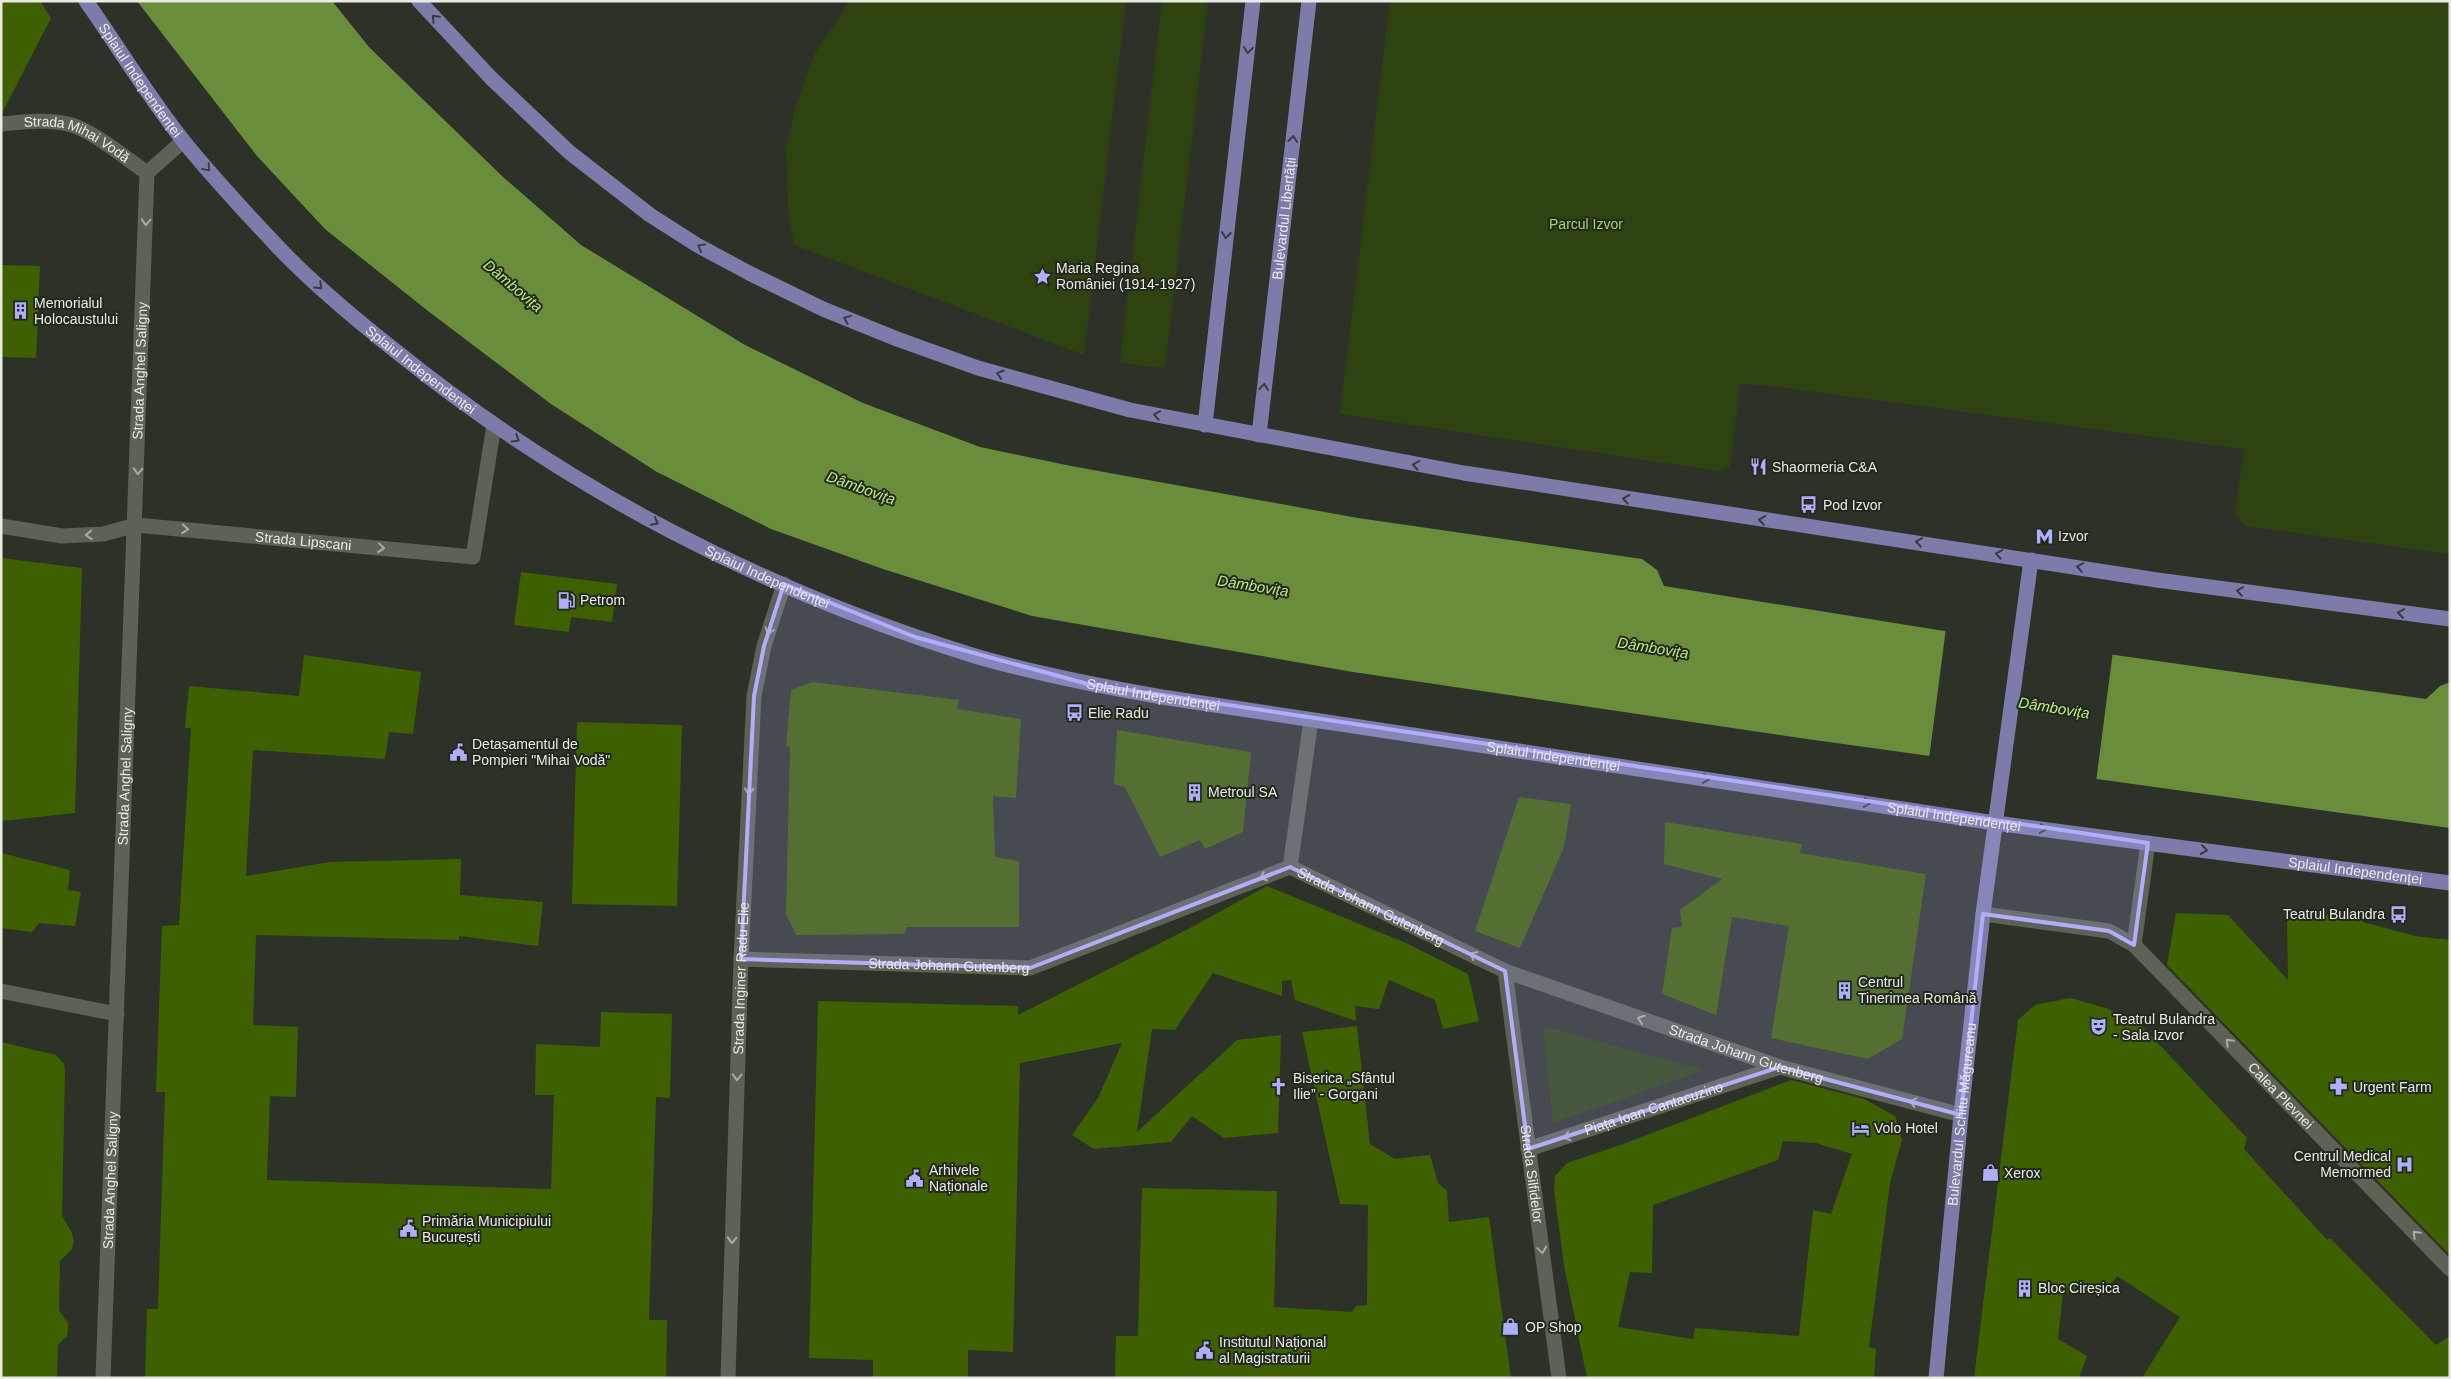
<svg xmlns="http://www.w3.org/2000/svg" width="2451" height="1379" viewBox="0 0 2451 1379" font-family="Helvetica,sans-serif">
  <style>
    .green { fill: #2f4310 }
    .water { fill: #6a8d3b }
    .pier { fill: #2c3227 }
    .building { fill: #3f6000; fill-rule: evenodd }
    .lines { fill: none; stroke-linecap: round; stroke-linejoin: round }
    .minor { stroke: #5c6255; stroke-width: 15 }
    .major { stroke: #7c7cab; stroke-width: 15 }
    .oneway { stroke: #393d40 }
    .oneway2 { stroke: #a9ada4 }
    .marked { fill: #afaefa; fill-opacity: 0.2; stroke: #afaefa; stroke-width: 4; stroke-linejoin: round }
    .labels { text-anchor: middle; stroke-width: 4; stroke-linejoin: round; paint-order: stroke }
    .street-label { font-size: 14px; fill: #e8ebe4; stroke: #23281d }
    .park-label { font-size: 14px; fill: #a5d568; stroke: #23281d }
    .poi-label { font-size: 14px; fill: #e8ebe4; stroke: #23281d; text-anchor: start }
    .water-label { font-size: 15px; font-style: italic; fill: #bdee80; stroke: #23281d }
  </style>
  <rect width="100%" height="100%" fill="#2c3227"/>
  <g class="green">
    <polygon points="850,1 1126,1 1084,355 794,245 788,209 786,150 796,105 815,53"/>
    <polygon points="1162,1 1208,1 1165,368 1120,363"/>
    <polygon points="1390,1 2450,1 2450,554 2245,526 2235,513 2244,449 1762,385 1740,384 1730,467 1718,471 1340,414"/>
    <polygon points="1543,1026 1704,1070 1553,1123"/>
  </g>
  <polygon class="water" points="137,1 332,1 369,47 503,177 581,245 745,345 863,403 980,447 1071,466 1358,518 1642,559 1657,570 1664,586 1938,630 2426,699 2440,686 2450,682 2450,828 1800,738 1353,672 1032,616 883,569 771,529 657,472 551,404 428,311 325,229 257,156"/>
  <polygon class="pier" points="1946,628 2113,651 2096,782 1929,759"/>
  <g class="building">
    <polygon points="1,1 40,1 51,18 1,115"/>
    <polygon points="1,265 40,266 36,358 1,357"/>
    <polygon points="1,558 82,568 75,813 1,821"/>
    <polygon points="521,572 617,584 612,622 571,617 569,632 514,625"/>
    <polygon points="304,655 421,672 413,734 389,732 385,759 253,750 246,876 330,862 461,859 460,895 543,902 538,946 459,936 459,940 256,935 253,1025 298,1027 296,1097 270,1096 267,1180 551,1189 554,1095 535,1095 536,1044 600,1047 601,1012 672,1014 670,1098 656,1097 649,1320 667,1320 666,1378 145,1377 147,1309 158,1309 165,1092 156,1092 162,926 179,925 191,728 185,728 189,686 299,696"/>
    <polygon points="812,682 959,700 957,709 1021,719 1016,798 993,796 995,857 1019,861 1019,927 906,927 905,934 796,935 786,914 790,747 786,746 791,690"/>
    <polygon points="577,722 682,725 677,906 572,904"/>
    <polygon points="1117,730 1251,752 1243,832 1205,849 1200,840 1160,857 1125,787 1114,784"/>
    <polygon points="1519,797 1571,804 1564,847 1520,948 1475,931"/>
    <polygon points="1665,822 1802,844 1800,853 1926,874 1902,1039 1868,1059 1771,1038 1789,926 1732,917 1716,1015 1662,994 1672,928 1682,927 1680,910 1722,879 1664,864"/>
    <polygon points="1,853 70,870 68,890 81,892 75,926 39,923 32,932 1,928"/>
    <polygon points="1267,886 1406,943 1468,974 1479,1021 1443,1029 1435,1000 1389,980 1379,1009 1355,1006 1356,1021 1295,1000 1291,980 1282,981 1282,996 1213,973 1175,1030 1152,1029 1137,1132 1237,1040 1281,1035 1278,1133 1224,1138 1192,1116 1171,1142 1094,1149 1072,1135 1098,1098 1122,1043 1020,1063 1013,1352 968,1350 968,1378 873,1378 873,1360 809,1358 818,1001 1018,1006 1018,1015 1188,929"/>
    <polygon points="2176,913 2228,915 2288,980 2287,918 2316,918 2315,914 2352,915 2351,919 2362,919 2363,922 2415,936 2450,940 2450,1255 2167,965"/>
    <polygon points="2070,998 2106,1008 2141,1025 2247,1138 2244,1149 2327,1240 2330,1238 2436,1345 2450,1336 2450,1378 2142,1378 2180,1317 2117,1276 2108,1288 2063,1293 2058,1339 2087,1356 2079,1378 1974,1378 2018,1020 2035,1005"/>
    <polygon points="1357,1026 1370,1144 1395,1159 1430,1155 1438,1183 1447,1191 1449,1222 1489,1217 1511,1378 1115,1378 1116,1336 1138,1336 1142,1188 1277,1191 1274,1307 1352,1312 1356,1306 1367,1305 1368,1205 1340,1204 1302,1032"/>
    <polygon points="1,1042 56,1055 64,1064 65,1070 62,1216 72,1233 74,1241 72,1249 60,1261 59,1310 68,1323 68,1330 67,1336 58,1345 57,1378 1,1378"/>
    <path d="M1791,1080L1864,1099L1895,1116L1902,1140L1890,1183L1869,1347L1876,1349L1874,1378H1587L1564,1265L1554,1190L1555,1176L1567,1163L1626,1143ZM1783,1141L1816,1143L1852,1154L1831,1214L1813,1210L1799,1336L1695,1328L1693,1339L1618,1327L1630,1272L1652,1273L1653,1205L1778,1160Z"/>
  </g>
  <g class="lines">
    <g class="minor">
      <path id="s1" d="M1,124C23,122 46,119 68,124C91,129 127,159 147,173"/>
      <polyline points="147,173 183,141"/>
      <path id="s2" d="M1,526L62,536L103,534L136,525L473,557L494,425"/>
      <polyline points="1290,867 1311,720"/>
      <path id="s3" d="M1983,914L2109,931L2134,945L2450,1269"/>
      <polyline points="2134,945 2148,843"/>
      <path id="s4" d="M741,959L1030,968L1290,867L1505,971L1780,1067L1961,1115"/>
      <path id="s5" d="M1505,971L1559,1378"/>
      <polyline points="1,991 117,1014"/>
      <path id="s6" d="M1528,1149L1780,1067"/>
      <path id="s7" d="M103,1378L147,173"/>
      <path id="s8" d="M728,1378L741,959L754,696L764,646L784,584"/>
    </g>
    <g class="major">
      <path id="s9" d="M86,1C119,48 149,98 185,143C214,179 246,213 278,247C314,285 355,319 397,352C567,489 766,592 975,656C1036,674 1099,686 1162,697L1995,823L2450,883"/>
      <polyline points="419,1 491,78 569,152 650,215 697,245 749,273 823,309 897,339 978,368 1130,410 1464,473 2157,580 2450,619"/>
      <polyline points="1205,425 1253,1"/>
      <path id="s10" d="M1259,435L1309,1"/>
      <path id="s11" d="M1936,1378L1961,1115L1983,914L2031,560"/>
    </g>
  </g>
  <defs><path id="oneway-chevron" d="M-2-3.5L2.5 0L-2 3.5" fill="none" stroke-width="1.6" stroke-linecap="round" stroke-linejoin="round" transform="scale(1.25)"/></defs>
  <g class="oneway">
    <use href="#oneway-chevron" transform="translate(435 18) rotate(-133)"/>
    <use href="#oneway-chevron" transform="translate(1248 50) rotate(97)"/>
    <use href="#oneway-chevron" transform="translate(1293 139) rotate(-83)"/>
    <use href="#oneway-chevron" transform="translate(207 168) rotate(50)"/>
    <use href="#oneway-chevron" transform="translate(1226 235) rotate(97)"/>
    <use href="#oneway-chevron" transform="translate(701 247) rotate(-151)"/>
    <use href="#oneway-chevron" transform="translate(319 286) rotate(44)"/>
    <use href="#oneway-chevron" transform="translate(847 319) rotate(-158)"/>
    <use href="#oneway-chevron" transform="translate(1000 374) rotate(-163)"/>
    <use href="#oneway-chevron" transform="translate(1264 387) rotate(-84)"/>
    <use href="#oneway-chevron" transform="translate(1157 415) rotate(-169)"/>
    <use href="#oneway-chevron" transform="translate(516 439) rotate(32)"/>
    <use href="#oneway-chevron" transform="translate(1416 465) rotate(-170)"/>
    <use href="#oneway-chevron" transform="translate(1626 499) rotate(-171)"/>
    <use href="#oneway-chevron" transform="translate(1762 520) rotate(-172)"/>
    <use href="#oneway-chevron" transform="translate(655 522) rotate(28)"/>
    <use href="#oneway-chevron" transform="translate(1919 542) rotate(-172)"/>
    <use href="#oneway-chevron" transform="translate(1999 554) rotate(-170)"/>
    <use href="#oneway-chevron" transform="translate(2080 567) rotate(-171)"/>
    <use href="#oneway-chevron" transform="translate(2240 591) rotate(-172)"/>
    <use href="#oneway-chevron" transform="translate(2401 613) rotate(-172)"/>
    <use href="#oneway-chevron" transform="translate(1706 779) rotate(8)"/>
    <use href="#oneway-chevron" transform="translate(1867 803) rotate(8)"/>
    <use href="#oneway-chevron" transform="translate(2043 829) rotate(8)"/>
    <use href="#oneway-chevron" transform="translate(2204 850) rotate(8)"/>
  </g>
  <g class="oneway2">
    <use href="#oneway-chevron" transform="translate(146 222) rotate(92)"/>
    <use href="#oneway-chevron" transform="translate(138 471) rotate(92)"/>
    <use href="#oneway-chevron" transform="translate(185 529) rotate(4)"/>
    <use href="#oneway-chevron" transform="translate(89 535) rotate(176)"/>
    <use href="#oneway-chevron" transform="translate(381 548) rotate(6)"/>
    <use href="#oneway-chevron" transform="translate(769 631) rotate(108)"/>
    <use href="#oneway-chevron" transform="translate(749 791) rotate(93)"/>
    <use href="#oneway-chevron" transform="translate(1263 877) rotate(159)"/>
    <use href="#oneway-chevron" transform="translate(1473 955) rotate(-154)"/>
    <use href="#oneway-chevron" transform="translate(1641 1019) rotate(-161)"/>
    <use href="#oneway-chevron" transform="translate(2229 1042) rotate(-134)"/>
    <use href="#oneway-chevron" transform="translate(737 1077) rotate(92)"/>
    <use href="#oneway-chevron" transform="translate(1913 1102) rotate(-165)"/>
    <use href="#oneway-chevron" transform="translate(1567 1137) rotate(162)"/>
    <use href="#oneway-chevron" transform="translate(2416 1234) rotate(-134)"/>
    <use href="#oneway-chevron" transform="translate(732 1240) rotate(92)"/>
    <use href="#oneway-chevron" transform="translate(1542 1250) rotate(82)"/>
  </g>
  <path class="marked" d="M784,584L915,637L1088,684L2148,843L2134,945L2109,931L1983,914L1961,1115L1780,1067L1528,1149L1505,971L1290,867L1030,968L741,959L754,696L764,646Z"/>
  <defs>
    <symbol id="sight-bare" viewBox="-9 -9 18 18"><path d="M0-6L1.8-2.2L6-1.7L2.9 1.2L3.7 5.4L0 3.3L-3.7 5.4L-2.9 1.2L-6-1.7L-1.8-2.2Z" fill="#afaefa" stroke="#23281d" stroke-width="2.5" paint-order="stroke"/></symbol>
    <symbol id="building-bare" viewBox="-9 -9 18 18"><path d="M-4-6H4V6H1V3H-1V6H-4ZM-2.5-4.3h1.7v1.8h-1.7ZM.8-4.3h1.7v1.8H.8ZM-2.5-1h1.7V.8h-1.7ZM.8-1h1.7V.8H.8Z" fill="#afaefa" stroke="#23281d" stroke-width="2.5" paint-order="stroke"/></symbol>
    <symbol id="restaurant-bare" viewBox="-9 -9 18 18"><path d="M-5-6h1v4h1v-4h1v4h1v-4h1v5L-1.5 .5V6h-2V.5L-5-1ZM5-6V6H3V1.5H1.5Q1.5-4 5-6Z" fill="#afaefa" stroke="#23281d" stroke-width="2.5" paint-order="stroke"/></symbol>
    <symbol id="bus-bare" viewBox="-9 -9 18 18"><path d="M-5-6H5V4H4V6H2V4H-2V6H-4V4H-5ZM-3.5-4V0h7V-4ZM-3.5 1.2v1.5H-2V1.2ZM2 1.2v1.5H3.5V1.2Z" fill="#afaefa" stroke="#23281d" stroke-width="2.5" paint-order="stroke"/></symbol>
    <symbol id="metro-bare" viewBox="-9 -9 18 18"><path d="M-5.5 5V-5H-3L0 0L3-5H5.5V5H3V-.5L0 4L-3-.5V5Z" fill="#afaefa" stroke="#23281d" stroke-width="2.5" paint-order="stroke"/></symbol>
    <symbol id="fuel-bare" viewBox="-9 -9 18 18"><path d="M-5.5-6h7V0h2V4h1.3V-2.5L3-4.5l.8-.8L6-3V5H2.5V1h-1V6h-7ZM-4.2-4.7v3.2H.2V-4.7Z" fill="#afaefa" stroke="#23281d" stroke-width="2.5" paint-order="stroke"/></symbol>
    <symbol id="civic-bare" viewBox="-9 -9 18 18"><path d="M-.6-6.5H3V-4.5H.6V-3L4-1V1h2V6H-6V1h2V-1L-.6-3ZM-1.2 2.5V6h2.4V2.5Z" fill="#afaefa" stroke="#23281d" stroke-width="2.5" paint-order="stroke"/></symbol>
    <symbol id="theatre-bare" viewBox="-9 -9 18 18"><path d="M-5-5.5Q0-4 5-5.5V0Q5 5 0 6Q-5 5-5 0ZM-3.3-2.5H-1v1.5H-3.3ZM1-2.5H3.3v1.5H1ZM-2.8 1Q0 5.5 2.8 1Z" fill="#afaefa" stroke="#23281d" stroke-width="2.5" paint-order="stroke"/></symbol>
    <symbol id="church-bare" viewBox="-9 -9 18 18"><path d="M-1.2-6h2.4v3.5h3.3v2.4h-3.3V6h-2.4V-.1h-3.3v-2.4h3.3Z" fill="#afaefa" stroke="#23281d" stroke-width="2.5" paint-order="stroke"/></symbol>
    <symbol id="pharmacy-bare" viewBox="-9 -9 18 18"><path d="M-2-6h4v4h4v4h-4v4h-4v-4h-4v-4h4Z" fill="#afaefa" stroke="#23281d" stroke-width="2.5" paint-order="stroke"/></symbol>
    <symbol id="hotel-bare" viewBox="-9 -9 18 18"><path d="M-6-4.5h1.5V1H6V5H4.5V3h-9V5H-6ZM-4 0a1.8 1.8 0 1 1 3.6 0ZM.5 0V-2.5h3Q6-2.5 6 0Z" fill="#afaefa" stroke="#23281d" stroke-width="2.5" paint-order="stroke"/></symbol>
    <symbol id="hospital-bare" viewBox="-9 -9 18 18"><path d="M-5-5h3v3.5h4V-5h3V5h-3V1.5h-4V5h-3Z" fill="#afaefa" stroke="#23281d" stroke-width="2.5" paint-order="stroke"/></symbol>
    <symbol id="shop-bare" viewBox="-9 -9 18 18"><path d="M-5-2.5h2.3a2.7 3.5 0 0 1 5.4 0H5L5.5 6h-11ZM-1.5-2.5h3a1.5 2.3 0 0 0-3 0Z" fill="#afaefa" stroke="#23281d" stroke-width="2.5" paint-order="stroke"/></symbol>
  </defs>
  <g fill-rule="evenodd">
    <use href="#sight-bare" x="1030" y="264" width="25" height="25"/>
    <use href="#building-bare" x="8" y="298" width="25" height="25"/>
    <use href="#restaurant-bare" x="1746" y="454" width="25" height="25"/>
    <use href="#bus-bare" x="1796" y="492" width="25" height="25"/>
    <use href="#metro-bare" x="2032" y="524" width="25" height="25"/>
    <use href="#fuel-bare" x="554" y="588" width="25" height="25"/>
    <use href="#bus-bare" x="1062" y="700" width="25" height="25"/>
    <use href="#civic-bare" x="446" y="740" width="25" height="25"/>
    <use href="#building-bare" x="1182" y="780" width="25" height="25"/>
    <use href="#bus-bare" x="2386" y="902" width="25" height="25"/>
    <use href="#building-bare" x="1832" y="978" width="25" height="25"/>
    <use href="#theatre-bare" x="2086" y="1014" width="25" height="25"/>
    <use href="#church-bare" x="1266" y="1074" width="25" height="25"/>
    <use href="#pharmacy-bare" x="2326" y="1074" width="25" height="25"/>
    <use href="#hotel-bare" x="1848" y="1116" width="25" height="25"/>
    <use href="#hospital-bare" x="2392" y="1152" width="25" height="25"/>
    <use href="#shop-bare" x="1978" y="1160" width="25" height="25"/>
    <use href="#civic-bare" x="902" y="1166" width="25" height="25"/>
    <use href="#civic-bare" x="396" y="1216" width="25" height="25"/>
    <use href="#building-bare" x="2012" y="1276" width="25" height="25"/>
    <use href="#shop-bare" x="1498" y="1314" width="25" height="25"/>
    <use href="#civic-bare" x="1192" y="1338" width="25" height="25"/>
  </g>
  <g class="labels">
    <g class="street-label">
      <text dy="5" stroke="none"><textPath href="#s9" startOffset="96">Splaiul Independenței</textPath></text>
      <text dy="5" stroke="none"><textPath href="#s1" startOffset="80">Strada Mihai Vodă</textPath></text>
      <text dy="5" stroke="none"><textPath href="#s10" startOffset="218">Bulevardul Libertății</textPath></text>
      <text dy="5" stroke="none"><textPath href="#s9" startOffset="501">Splaiul Independenței</textPath></text>
      <text dy="5" stroke="none"><textPath href="#s7" startOffset="1008">Strada Anghel Saligny</textPath></text>
      <text dy="5" stroke="none"><textPath href="#s2" startOffset="305">Strada Lipscani</textPath></text>
      <text dy="5" stroke="none"><textPath href="#s9" startOffset="906">Splaiul Independenței</textPath></text>
      <text dy="5" stroke="none"><textPath href="#s9" startOffset="1311">Splaiul Independenței</textPath></text>
      <text dy="5" stroke="none"><textPath href="#s9" startOffset="1716">Splaiul Independenței</textPath></text>
      <text dy="5" stroke="none"><textPath href="#s7" startOffset="602">Strada Anghel Saligny</textPath></text>
      <text dy="5" stroke="none"><textPath href="#s9" startOffset="2121">Splaiul Independenței</textPath></text>
      <text dy="5" stroke="none"><textPath href="#s9" startOffset="2526">Splaiul Independenței</textPath></text>
      <text dy="5" stroke="none"><textPath href="#s4" startOffset="658">Strada Johann Gutenberg</textPath></text>
      <text dy="5" stroke="none"><textPath href="#s4" startOffset="208">Strada Johann Gutenberg</textPath></text>
      <text dy="5" stroke="none"><textPath href="#s8" startOffset="400">Strada Inginer Radu Elie</textPath></text>
      <text dy="5" stroke="none"><textPath href="#s4" startOffset="1062">Strada Johann Gutenberg</textPath></text>
      <text dy="5" stroke="none"><textPath href="#s3" startOffset="366">Calea Plevnei</textPath></text>
      <text dy="5" stroke="none"><textPath href="#s6" startOffset="132">Piața Ioan Cantacuzino</textPath></text>
      <text dy="5" stroke="none"><textPath href="#s11" startOffset="265">Bulevardul Schitu Măgureanu</textPath></text>
      <text dy="5" stroke="none"><textPath href="#s5" startOffset="205">Strada Silfidelor</textPath></text>
      <text dy="5" stroke="none"><textPath href="#s7" startOffset="198">Strada Anghel Saligny</textPath></text>
    </g>
    <g class="park-label">
      <text x="1586" y="229">Parcul Izvor</text>
    </g>
    <g class="poi-label">
      <text x="1056" y="273">Maria Regina<tspan x="1056" dy="16">României (1914-1927)</tspan></text>
      <text x="34" y="308">Memorialul<tspan x="34" dy="16">Holocaustului</tspan></text>
      <text x="1772" y="472">Shaormeria C&amp;A</text>
      <text x="1823" y="510">Pod Izvor</text>
      <text x="2058" y="541">Izvor</text>
      <text x="580" y="605">Petrom</text>
      <text x="1088" y="718">Elie Radu</text>
      <text x="472" y="749">Detașamentul de<tspan x="472" dy="16">Pompieri "Mihai Vodă"</tspan></text>
      <text x="1208" y="797">Metroul SA</text>
      <text x="2385" y="919" text-anchor="end">Teatrul Bulandra</text>
      <text x="1858" y="987">Centrul<tspan x="1858" dy="16">Tinerimea Română</tspan></text>
      <text x="2113" y="1024">Teatrul Bulandra<tspan x="2113" dy="16">- Sala Izvor</tspan></text>
      <text x="1293" y="1083">Biserica „Sfântul<tspan x="1293" dy="16">Ilie” - Gorgani</tspan></text>
      <text x="2353" y="1092">Urgent Farm</text>
      <text x="1874" y="1133">Volo Hotel</text>
      <text x="2391" y="1161" text-anchor="end">Centrul Medical<tspan x="2391" dy="16">Memormed</tspan></text>
      <text x="929" y="1175">Arhivele<tspan x="929" dy="16">Naționale</tspan></text>
      <text x="2004" y="1178">Xerox</text>
      <text x="422" y="1226">Primăria Municipiului<tspan x="422" dy="16">București</tspan></text>
      <text x="2038" y="1293">Bloc Cireșica</text>
      <text x="1525" y="1332">OP Shop</text>
      <text x="1219" y="1347">Institutul Național<tspan x="1219" dy="16">al Magistraturii</tspan></text>
    </g>
    <g class="water-label">
      <text transform="translate(513 286) rotate(40)" y="5">Dâmbovița</text>
      <text transform="translate(861 488) rotate(20)" y="5">Dâmbovița</text>
      <text transform="translate(1253 586) rotate(9)" y="5">Dâmbovița</text>
      <text transform="translate(1653 648) rotate(9)" y="5">Dâmbovița</text>
      <text transform="translate(2054 708) rotate(9)" y="5">Dâmbovița</text>
    </g>
  </g>
  <rect width="2451" height="1379" fill="none" stroke="#e8ebe4" stroke-width="5"/>
</svg>
